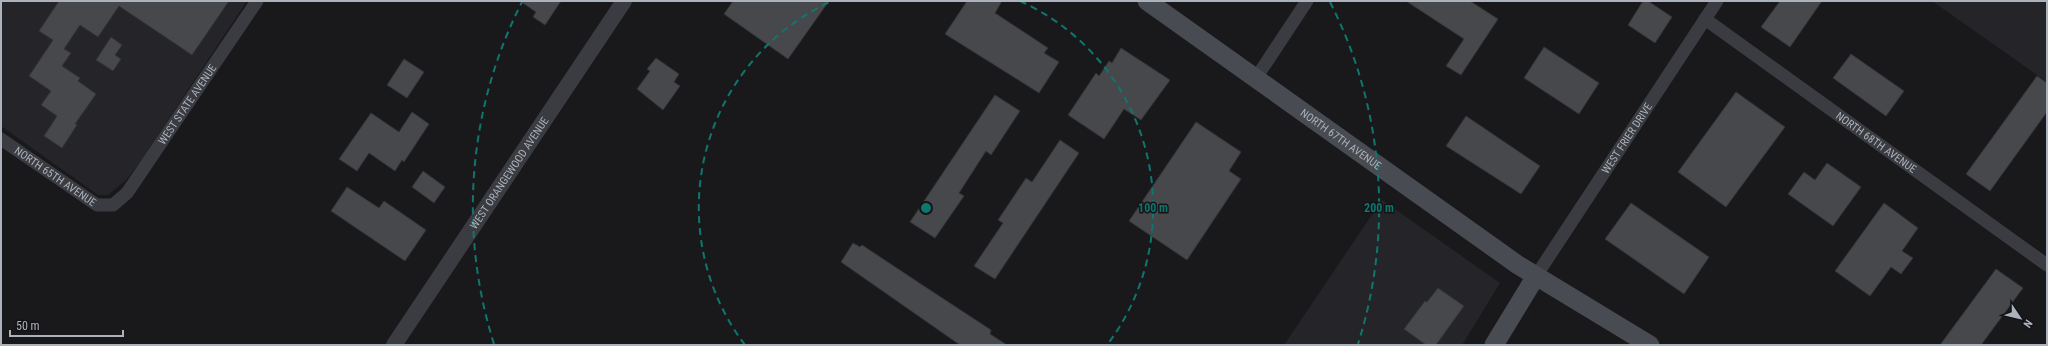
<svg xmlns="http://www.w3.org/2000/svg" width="2048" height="346" viewBox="0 0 2048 346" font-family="'Roboto Condensed',sans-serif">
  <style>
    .built { fill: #252529 }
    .building { fill: #46484c; stroke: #333438 }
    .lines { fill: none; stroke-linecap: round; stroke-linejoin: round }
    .minor { stroke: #3a3c41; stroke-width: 13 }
    .tertiary { stroke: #3a3c41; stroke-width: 16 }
    .secondary { stroke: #484b51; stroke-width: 19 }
    .ring { fill: none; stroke: #0f766e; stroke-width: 2; stroke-dasharray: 7 5 }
    .labels { text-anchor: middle; stroke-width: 3; stroke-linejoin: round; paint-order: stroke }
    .street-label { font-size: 11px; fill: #acb2bb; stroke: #141417 }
    .centre { fill: #0f766e; stroke: #141417; stroke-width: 2 }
    .ring-label { font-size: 12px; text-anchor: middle; font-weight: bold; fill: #0f766e; stroke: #141417; stroke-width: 3; stroke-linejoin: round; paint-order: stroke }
  </style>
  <rect width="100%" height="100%" fill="#19191c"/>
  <g class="built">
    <polygon points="1,1 247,1 140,162 126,180 108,195 98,195 1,126"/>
    <polygon points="1932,1 2047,1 2047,82"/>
    <polygon points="1382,200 1500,283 1462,345 1284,345"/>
  </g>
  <g class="building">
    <polygon points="59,1 229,1 192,55 119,6 98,37 80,25 64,49 71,53 62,66 80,78 78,81 96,94 75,124 77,125 62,148 44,136 57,116 41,105 51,91 29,76 53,40 39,31"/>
    <polygon points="520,1 561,1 545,25 533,17 536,12"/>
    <polygon points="733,1 829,1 788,59 724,14"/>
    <polygon points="967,1 1002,1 995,13 1048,48 1044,53 1059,62 1039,93 945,34"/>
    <polygon points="1406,1 1470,1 1498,19 1461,75 1446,66 1464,39"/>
    <polygon points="1643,1 1648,1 1672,17 1655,43 1628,25"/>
    <polygon points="1780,1 1822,1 1790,47 1761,27"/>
    <polygon points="111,37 122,45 115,55 121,59 113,71 96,60"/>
    <polygon points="1544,47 1599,83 1579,114 1524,78"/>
    <polygon points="1121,48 1170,80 1141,120 1124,109 1104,139 1068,115 1096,73 1099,76 1109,61 1112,63"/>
    <polygon points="1851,54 1904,91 1886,116 1833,78"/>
    <polygon points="656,58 679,74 674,82 680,86 663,110 637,89 650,71 647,69"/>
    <polygon points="404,59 424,72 407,98 387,85"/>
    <polygon points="2037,76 2047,83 2047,112 1990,191 1966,174"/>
    <polygon points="1736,92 1785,127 1726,207 1678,172"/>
    <polygon points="995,95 1020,111 991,155 986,151 959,193 964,196 935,238 910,222"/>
    <polygon points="412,112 429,124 404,162 402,160 395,171 369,153 357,171 339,159 371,113 399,132"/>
    <polygon points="1466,116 1540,166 1521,194 1446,146"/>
    <polygon points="1196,122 1241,152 1229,171 1241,179 1187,260 1129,221"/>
    <polygon points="1060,140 1079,153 995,279 974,266 1003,223 998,220 1026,178 1032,182"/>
    <polygon points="1827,163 1861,187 1833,226 1788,194 1804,172 1815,180"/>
    <polygon points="423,171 445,187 434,203 412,187"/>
    <polygon points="347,187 379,208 384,201 426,230 405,261 331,211"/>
    <polygon points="1631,203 1709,257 1684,294 1605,239"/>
    <polygon points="1884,203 1918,228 1902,251 1913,258 1901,274 1891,267 1870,296 1835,271"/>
    <polygon points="853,243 860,247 862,245 927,288 991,330 990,334 1007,345 960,345 841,262"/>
    <polygon points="1996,269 2023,288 1981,345 1940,345"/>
    <polygon points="1438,288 1464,306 1436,345 1426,345 1404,329 1425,301 1427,302"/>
  </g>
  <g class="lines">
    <g class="minor">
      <path id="s1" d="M1705,19L2047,265"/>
      <polyline points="1256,78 1307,1"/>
      <path id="s2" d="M1,139L97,205H113L127,193L257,1"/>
      <path id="s3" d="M1536,276L1717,1"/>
    </g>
    <path class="tertiary" id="s4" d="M394,345L624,1"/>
    <g class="secondary">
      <path id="s5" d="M1147,1L1518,265L1650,345"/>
      <polyline points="1494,345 1536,276"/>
    </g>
  </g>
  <g class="ring">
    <path d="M745 345A227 227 0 0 1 832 1M1020 1A227 227 0 0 1 1107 345"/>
    <path d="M494 344A453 453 0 0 1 522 2M1330 2A453 453 0 0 1 1358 344"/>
  </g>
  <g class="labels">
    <g class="street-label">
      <text dy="4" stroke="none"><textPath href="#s2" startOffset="258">WEST STATE AVENUE</textPath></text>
      <text dy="4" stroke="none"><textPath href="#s5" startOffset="238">NORTH 67TH AVENUE</textPath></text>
      <text dy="4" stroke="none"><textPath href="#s3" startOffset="165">WEST FRIER DRIVE</textPath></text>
      <text dy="4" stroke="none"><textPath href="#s1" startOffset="211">NORTH 68TH AVENUE</textPath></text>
      <text dy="4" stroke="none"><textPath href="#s4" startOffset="207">WEST ORANGEWOOD AVENUE</textPath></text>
      <text dy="4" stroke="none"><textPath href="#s2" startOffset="66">NORTH 65TH AVENUE</textPath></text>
    </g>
  </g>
  <circle cx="926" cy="208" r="6" class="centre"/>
  <g class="ring-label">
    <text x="1153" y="212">100 m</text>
    <text x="1379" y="212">200 m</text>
  </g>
  <rect width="2048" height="346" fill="none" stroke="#acb2bb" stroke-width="4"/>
  <g transform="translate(2020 318) rotate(125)" stroke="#141417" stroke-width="3" paint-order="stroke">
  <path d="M0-3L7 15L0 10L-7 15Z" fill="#acb2bb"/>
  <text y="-6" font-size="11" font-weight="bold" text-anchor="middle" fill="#acb2bb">N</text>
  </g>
  <path d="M10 330v6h113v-6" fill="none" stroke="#acb2bb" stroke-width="2"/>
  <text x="16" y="330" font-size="12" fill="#acb2bb" stroke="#141417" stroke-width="3" paint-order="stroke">50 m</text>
</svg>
